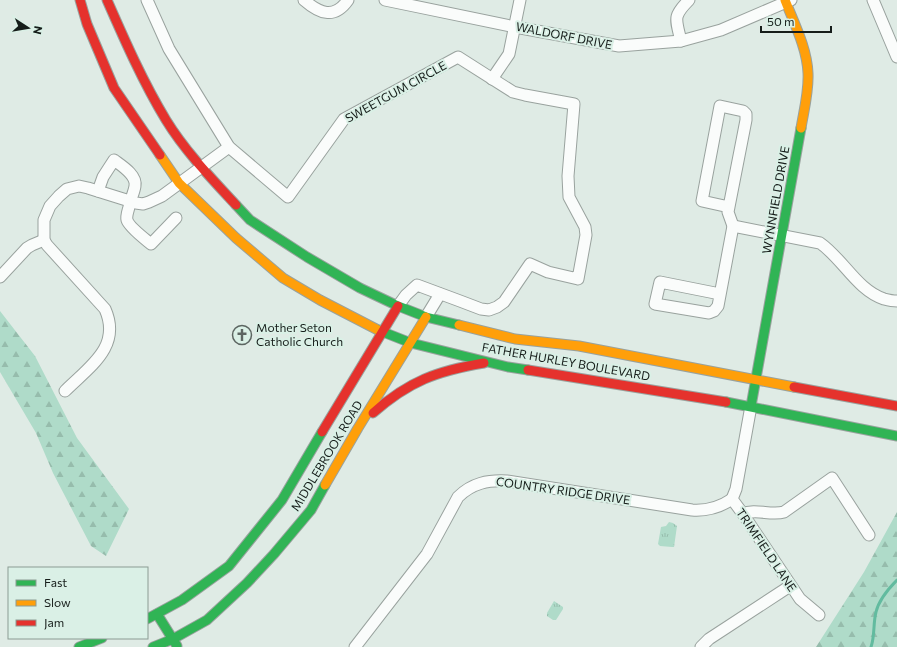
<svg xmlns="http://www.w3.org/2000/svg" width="897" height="647" viewBox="0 0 897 647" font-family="Commissioner,sans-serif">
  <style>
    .forest { fill: url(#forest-firs) }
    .park { fill: url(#park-tufts) }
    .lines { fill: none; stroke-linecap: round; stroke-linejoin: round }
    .stream { stroke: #62bb9f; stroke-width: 3 }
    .street-casing { stroke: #99a29e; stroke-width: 13 }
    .fast-casing { stroke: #99a29e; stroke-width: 11 }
    .slow-casing { stroke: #99a29e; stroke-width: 11 }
    .jam-casing { stroke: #99a29e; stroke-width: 11 }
    .street { stroke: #fafcfb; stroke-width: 11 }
    .fast { stroke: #30b455; stroke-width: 9 }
    .slow { stroke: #ff9f0a; stroke-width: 9 }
    .jam { stroke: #e5322d; stroke-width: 9 }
    .labels { text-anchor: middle; stroke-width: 4; stroke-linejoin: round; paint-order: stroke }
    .street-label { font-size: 12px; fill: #161d1a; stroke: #daf0e6 }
    .poi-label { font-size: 12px; fill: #161d1a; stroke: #daf0e6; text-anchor: start }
  </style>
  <defs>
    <pattern id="forest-firs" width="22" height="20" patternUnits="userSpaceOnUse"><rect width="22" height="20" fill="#afdbc9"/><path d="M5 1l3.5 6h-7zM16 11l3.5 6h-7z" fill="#96bcac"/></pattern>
    <pattern id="park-tufts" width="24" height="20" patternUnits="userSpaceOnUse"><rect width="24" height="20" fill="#afdbc9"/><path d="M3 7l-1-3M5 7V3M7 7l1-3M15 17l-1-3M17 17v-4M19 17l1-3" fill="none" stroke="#96bcac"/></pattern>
  </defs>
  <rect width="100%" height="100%" fill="#dfebe5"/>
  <g class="forest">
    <polygon points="0,311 35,356 77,438 129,509 106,556 91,546 53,473 36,433 0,372"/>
    <polygon points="897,512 897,647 816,647 864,572"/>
  </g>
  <g class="park">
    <polygon points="669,522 673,523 677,526 674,547 672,547 660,546 658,544 661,527 666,526"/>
    <polygon points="554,601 563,607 563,609 556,620 553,620 547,616 547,613"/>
  </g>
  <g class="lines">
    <path class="stream" d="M871,647C875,636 873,623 876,612C879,599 888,589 897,580"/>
    <defs>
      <g id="street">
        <polyline points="147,0 169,49 229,147 288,197 344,119 458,57 513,92 525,95 574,104 568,176 569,197 585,227 586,235 578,279 548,272 530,264 504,302 497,307 489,310 481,309 460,301 417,285 406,295 398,306"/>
        <path d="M304,0C319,13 334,20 348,0"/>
        <polyline points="385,0 515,27 619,46 681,41 721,30 791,0"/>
        <polyline points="873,0 897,57"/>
        <path d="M681,41C676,19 672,17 689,0"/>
        <polyline points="492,79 509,54 520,0"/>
        <path d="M98,191L103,177L114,160C122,166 137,175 135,186C134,193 130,200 129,207C128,211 126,216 127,220C129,227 145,239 151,244L176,218"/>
        <path d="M733,226L820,243C843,259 857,290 884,299C888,300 893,301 897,301"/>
        <polyline points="0,277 27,248 32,245 44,240"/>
        <polyline points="720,294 660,282 655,304 709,313 714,311 718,306 733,226 728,212 746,120 746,114 743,111 720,106 702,201 729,207"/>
        <polyline points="426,317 440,294"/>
        <path d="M65,391C89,367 122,347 105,309L47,245L44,240V220L50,206L59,196L67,189L79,186L88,188L136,203L143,204L149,202L162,196L229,147"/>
        <polyline points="751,406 736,489 732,499 743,514 800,599 819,615"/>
        <path d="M743,514C755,508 771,516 784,512L832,478L869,535"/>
        <path d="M355,647L427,554L458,497C472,483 488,480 507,481L692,510C707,511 719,508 732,499"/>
        <polyline points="701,647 709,639 790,586"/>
      </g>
      <g id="fast">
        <polyline points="236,205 250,220 307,257 360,288 398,306 426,317 459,325"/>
        <polyline points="378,330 411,343 508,367 528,370"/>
        <polyline points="726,402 897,436"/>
        <polyline points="751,406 801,128"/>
        <polyline points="157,614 177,646"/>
        <polyline points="147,619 182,600 229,566 282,500 322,432"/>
        <polyline points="79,647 102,638"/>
        <polyline points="153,647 173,639 207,620 247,583 274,554 311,510 325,485"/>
      </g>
      <g id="slow">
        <path d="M785,0C794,23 807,48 808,73C809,91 804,110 801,128"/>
        <polyline points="160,155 179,183 236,238 283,278 320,300 378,330"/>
        <polyline points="459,325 515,339 579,346 794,387"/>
        <polyline points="325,485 358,428 426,317"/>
      </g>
      <g id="jam">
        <polyline points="80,0 87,24 114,88 160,155"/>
        <path d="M107,0C125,41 143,82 166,120C185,151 211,178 236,205"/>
        <polyline points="528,370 726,402"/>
        <polyline points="794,387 897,406"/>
        <path d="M373,413C409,381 437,371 484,363"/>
        <polyline points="322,432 398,306"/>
      </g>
    </defs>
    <use href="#street" class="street-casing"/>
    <use href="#fast" class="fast-casing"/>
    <use href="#slow" class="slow-casing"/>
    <use href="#jam" class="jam-casing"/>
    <use href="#street" class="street"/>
    <use href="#fast" class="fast"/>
    <use href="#slow" class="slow"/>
    <use href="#jam" class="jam"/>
  </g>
  <defs>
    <symbol id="church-ring" viewBox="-11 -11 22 22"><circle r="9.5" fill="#daf0e6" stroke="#5c6561" stroke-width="1.5"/><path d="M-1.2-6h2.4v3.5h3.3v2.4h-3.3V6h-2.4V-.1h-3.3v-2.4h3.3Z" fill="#5c6561"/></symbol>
  </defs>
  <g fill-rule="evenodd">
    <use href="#church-ring" x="231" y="324" width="22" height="22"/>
  </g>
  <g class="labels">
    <g class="street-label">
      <text transform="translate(564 36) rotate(11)" y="4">WALDORF DRIVE</text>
      <text transform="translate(396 92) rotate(-29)" y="4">SWEETGUM CIRCLE</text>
      <text transform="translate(776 200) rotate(-80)" y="4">WYNNFIELD DRIVE</text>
      <text transform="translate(566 362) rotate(10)" y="4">FATHER HURLEY BOULEVARD</text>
      <text transform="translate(327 456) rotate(-59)" y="4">MIDDLEBROOK ROAD</text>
      <text transform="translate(563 491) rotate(8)" y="4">COUNTRY RIDGE DRIVE</text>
      <text transform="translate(766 550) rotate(56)" y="4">TRIMFIELD LANE</text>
    </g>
    <g class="poi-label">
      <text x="256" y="332">Mother Seton<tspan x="256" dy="14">Catholic Church</tspan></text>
    </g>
  </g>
  <rect x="8" y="567" width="140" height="72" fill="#daf0e6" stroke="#8c9c94"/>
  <rect x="16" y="580" width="20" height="6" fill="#30b455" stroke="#8c9c94"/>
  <text x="44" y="587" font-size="12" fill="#161d1a">Fast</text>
  <rect x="16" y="600" width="20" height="6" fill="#ff9f0a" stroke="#8c9c94"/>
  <text x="44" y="607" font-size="12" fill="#161d1a">Slow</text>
  <rect x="16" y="620" width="20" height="6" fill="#e5322d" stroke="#8c9c94"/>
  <text x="44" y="627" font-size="12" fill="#161d1a">Jam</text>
  <g transform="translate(28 28) rotate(102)" stroke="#daf0e6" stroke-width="3" paint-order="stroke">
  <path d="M0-3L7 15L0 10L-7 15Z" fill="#161d1a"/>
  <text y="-6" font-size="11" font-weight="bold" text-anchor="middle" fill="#161d1a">N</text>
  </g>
  <path d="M761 26v6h70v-6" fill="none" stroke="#161d1a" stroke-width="2"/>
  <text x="767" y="26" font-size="12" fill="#161d1a" stroke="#daf0e6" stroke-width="3" paint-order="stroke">50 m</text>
</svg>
